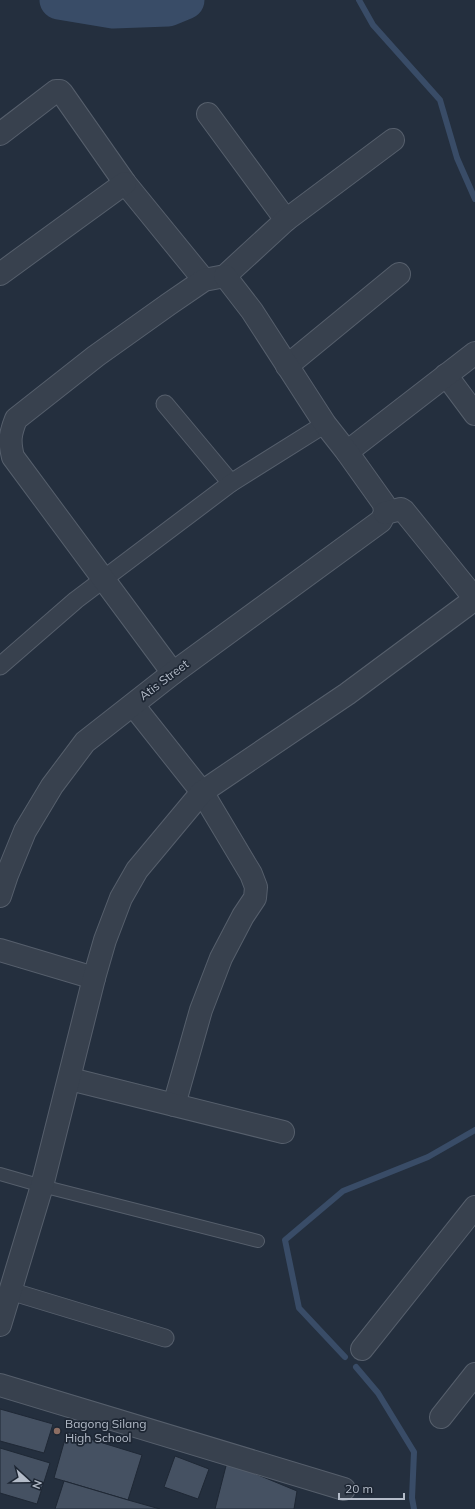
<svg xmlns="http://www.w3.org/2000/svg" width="475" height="1509" viewBox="0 0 475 1509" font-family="Mulish,sans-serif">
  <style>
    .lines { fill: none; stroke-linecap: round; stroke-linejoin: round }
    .stream { stroke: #394c67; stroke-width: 6 }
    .river { stroke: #394c67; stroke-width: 39 }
    .building { fill: #455162; stroke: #1f2835 }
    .service-casing { stroke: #565f6c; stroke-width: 14 }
    .pedestrian-casing { stroke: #565f6c; stroke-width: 19 }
    .minor-casing { stroke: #565f6c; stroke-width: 24 }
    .service { stroke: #38414e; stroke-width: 12 }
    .pedestrian { stroke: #38414e; stroke-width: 17 }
    .minor { stroke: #38414e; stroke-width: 22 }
    .education-dot { fill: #8d6e63; stroke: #1d2633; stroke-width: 1.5 }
    .labels { text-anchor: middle; stroke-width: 3.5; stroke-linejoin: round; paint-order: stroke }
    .street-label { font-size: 12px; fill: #b4bcc9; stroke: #1d2633 }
    .poi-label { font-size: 12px; fill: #b4bcc9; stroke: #1d2633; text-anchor: start }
  </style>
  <rect width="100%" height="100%" fill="#242f3e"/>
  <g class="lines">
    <g class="stream">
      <polyline points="359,0 373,25 440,100 457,158 475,199"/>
      <polyline points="345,1357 299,1308 285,1240 343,1191 428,1157 475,1130"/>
      <polyline points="356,1367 378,1393 414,1452 412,1498 414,1509"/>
    </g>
    <polyline class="river" points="59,0 113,9 168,7 185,0"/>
  </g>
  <g class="building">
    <polygon points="0,1409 53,1424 44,1453 0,1441"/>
    <polygon points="67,1432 142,1455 128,1500 54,1478"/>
    <polygon points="0,1448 50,1463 37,1504 0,1493"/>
    <polygon points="175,1456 209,1469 198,1499 164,1487"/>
    <polygon points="227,1462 297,1491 294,1509 215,1509"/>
    <polygon points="64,1481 128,1500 160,1509 55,1509"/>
  </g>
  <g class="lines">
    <defs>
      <polyline id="service" points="0,1174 42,1186 258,1241"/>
      <g id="pedestrian">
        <polyline points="165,404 231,483"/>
        <polyline points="0,666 76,600 231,483 325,424"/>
        <polyline points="10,1291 165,1338"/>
      </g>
      <g id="minor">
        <polyline points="208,114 286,220"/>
        <polyline points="0,134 56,91 60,91 62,93 125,183 204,280"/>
        <polyline points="0,274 125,183"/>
        <polyline points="287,366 399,274"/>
        <polyline points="446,375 475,414"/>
        <polyline points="347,452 475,353"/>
        <path d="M173,673L13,457C9,441 10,434 16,419L96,356L169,304L204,280L225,276L286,220L393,140"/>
        <polyline points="133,705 202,792 251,874 256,887 255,898 243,916 221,958 201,1010 174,1105"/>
        <polyline points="0,896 7,875 25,831 52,786 85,742 173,673 381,521 385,513 384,504 347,452 325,424 252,311 225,276"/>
        <polyline points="0,950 94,978"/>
        <polyline points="70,1079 283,1132"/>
        <polyline points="0,1325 42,1186 94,978 105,940 121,898 137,870 202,792 347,694 467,605 472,599 472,595 404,511 401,509 385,513"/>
        <polyline points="362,1349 475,1207"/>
        <polyline points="0,1385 344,1489"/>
        <polyline points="441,1417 475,1374"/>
      </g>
    </defs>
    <use href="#service" class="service-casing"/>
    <use href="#pedestrian" class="pedestrian-casing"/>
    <use href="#minor" class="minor-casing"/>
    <use href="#service" class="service"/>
    <use href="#pedestrian" class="pedestrian"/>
    <use href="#minor" class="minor"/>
  </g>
  <circle class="education-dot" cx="57" cy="1431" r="4"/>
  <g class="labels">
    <g class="street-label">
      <text transform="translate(164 680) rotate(-37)" y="4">Atis Street</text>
    </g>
    <g class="poi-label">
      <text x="65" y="1428">Bagong Silang<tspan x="65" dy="14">High School</tspan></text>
    </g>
  </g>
  <g transform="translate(28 1481) rotate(111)" stroke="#1d2633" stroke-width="3" paint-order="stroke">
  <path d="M0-3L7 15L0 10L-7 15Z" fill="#b4bcc9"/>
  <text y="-6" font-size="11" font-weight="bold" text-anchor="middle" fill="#b4bcc9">N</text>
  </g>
  <path d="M339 1493v6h65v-6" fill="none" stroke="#b4bcc9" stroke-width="2"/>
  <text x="345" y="1493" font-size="12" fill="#b4bcc9" stroke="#1d2633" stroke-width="3" paint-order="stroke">20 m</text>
</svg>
